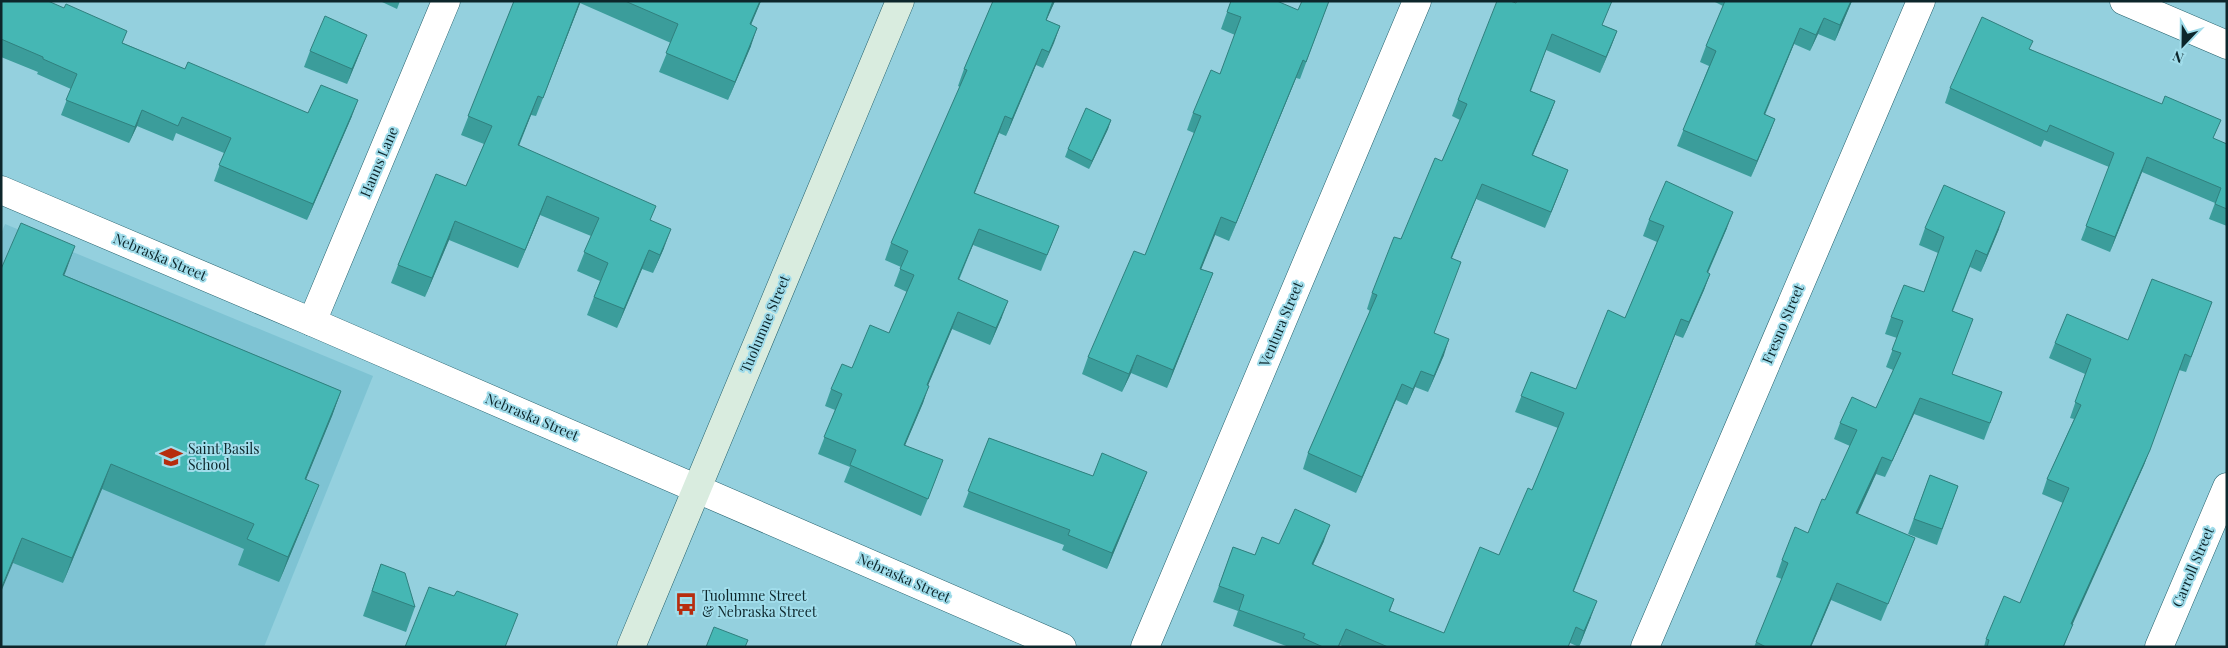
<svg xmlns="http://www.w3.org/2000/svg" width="2228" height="648" viewBox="0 0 2228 648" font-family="'Playfair Display',serif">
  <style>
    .built { fill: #7ec3d3 }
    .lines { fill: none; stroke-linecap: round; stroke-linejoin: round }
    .minor-casing { stroke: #225f6b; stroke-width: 29 }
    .tertiary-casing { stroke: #225f6b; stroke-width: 29 }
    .secondary-casing { stroke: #225f6b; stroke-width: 29 }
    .minor { stroke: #fff; stroke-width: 28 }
    .tertiary { stroke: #fff; stroke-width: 28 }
    .secondary { stroke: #d9ecdf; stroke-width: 28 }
    .wall { fill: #3b9d9b }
    .shaded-wall { fill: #30807e }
    .building { fill: #45b7b4; stroke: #30807e }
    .labels { text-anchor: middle; stroke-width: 4; stroke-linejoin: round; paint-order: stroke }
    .street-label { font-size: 14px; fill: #0d262b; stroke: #a1ddeb }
    .poi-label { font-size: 14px; fill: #0d262b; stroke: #a1ddeb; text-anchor: start }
  </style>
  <rect width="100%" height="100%" fill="#94d0de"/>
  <polygon class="built" points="5,224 373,376 264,647 1,647 1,234"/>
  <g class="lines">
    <defs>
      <g id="minor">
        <polyline points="2124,1 2227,45"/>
        <polyline points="312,322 446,1"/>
        <polyline points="1145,647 1417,1"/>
        <polyline points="1645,647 1921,1"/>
        <polyline points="2159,647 2227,487"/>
      </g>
      <polyline id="tertiary" points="1,190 312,322 1062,647"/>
      <polyline id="secondary" points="631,647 900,1"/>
    </defs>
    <use href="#minor" class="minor-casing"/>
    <use href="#tertiary" class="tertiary-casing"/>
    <use href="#secondary" class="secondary-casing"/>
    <use href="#minor" class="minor"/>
    <use href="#tertiary" class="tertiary"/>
    <use href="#secondary" class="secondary"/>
  </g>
  <g class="wall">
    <polygon points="1,1 123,43 185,69 308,113 352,116 307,220 214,181 224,153 176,133 173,141 137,126 129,143 61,115 71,89 37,74 38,72 1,57"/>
    <polygon points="380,1 400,1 397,9"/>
    <polygon points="514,1 761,1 751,25 751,46 728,100 659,72 671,43 580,3 536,116 531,115 519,146 651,220 664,248 653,273 642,269 617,328 587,315 600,281 577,271 591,236 540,215 518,268 449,240 425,297 391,283 398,265 466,186 484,144 461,135"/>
    <polygon points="993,1 1055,1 1046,20 1060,26 1043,68 1036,65 1006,136 999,133 974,193 1059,226 1041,271 973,245 959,280 1002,317 990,345 952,329 928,385 923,403 905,445 937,476 921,516 844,482 850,467 818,454 835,410 825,406 831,389 889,333 907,292 894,286 901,267 885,260 891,243 960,87 958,86 964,69"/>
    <polygon points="1231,1 1298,10 1329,1 1300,79 1296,78 1229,241 1215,235 1201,269 1213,273 1167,388 1131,373 1122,392 1082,374 1088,357 1145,255 1194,133 1187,130 1193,113 1220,74 1235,35 1221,29"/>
    <polygon points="1713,1 1852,1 1835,41 1818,34 1810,51 1794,44 1765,115 1775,119 1751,177 1677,146 1709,66 1700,62 1706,46 1723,6"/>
    <polygon points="1516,3 1603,25 1617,31 1600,73 1546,50 1531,91 1555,101 1549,117 1533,155 1568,170 1545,228 1476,199 1452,258 1434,333 1444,355 1428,392 1415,387 1407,405 1396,400 1356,493 1303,469 1308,453 1370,311 1367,309 1372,293 1442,161 1460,120 1452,116 1458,100"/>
    <polygon points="2030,49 2214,139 2227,144 2227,226 2209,219 2215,203 2142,172 2110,252 2081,240 2109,167 2044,140 2041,147 1945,103 1950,88"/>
    <polygon points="361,50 347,84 304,67 310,51"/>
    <polygon points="1111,120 1108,129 1089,169 1065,157 1068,149"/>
    <polygon points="1649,220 1727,228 1708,273 1710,274 1704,290 1683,338 1675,335 1574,591 1591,617 1579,647 1570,643 1568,647 1344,647 1340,645 1339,647 1289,647 1233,626 1238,611 1213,602 1233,547 1255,555 1279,544 1324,541 1313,565 1394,599 1390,611 1444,633 1499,555 1532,490 1558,428 1515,412 1531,372 1576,389 1625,318 1657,242 1643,236"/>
    <polygon points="1925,228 1999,229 1981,272 1970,267 1953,311 1973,319 1952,374 2002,392 1984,440 1914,414 1885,477 1876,474 1858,514 1915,538 1881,621 1831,600 1811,647 1754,647 1782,579 1776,577 1782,560 1808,533 1825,500 1850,446 1834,439 1840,423 1876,408 1893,370 1886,367 1897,338 1885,334 1891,317 1924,292 1938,253 1919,245"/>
    <polygon points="64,275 341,391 332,416 306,479 309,510 279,582 238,565 244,549 102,489 63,583 13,563"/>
    <polygon points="2212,302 2186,372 2179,370 2144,465 2072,624 2064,647 1984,647 1986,639 2020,603 2063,503 2042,494 2047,479 2074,419 2070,418 2085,374 2049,358 2055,343 2128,340"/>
    <polygon points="989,438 1093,476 1147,472 1141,487 1107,569 1062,550 1064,545 963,507"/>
    <polygon points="1930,475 1958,486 1937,545 1908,534"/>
    <polygon points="381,564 415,607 406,632 363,616"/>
  </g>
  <g class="shaded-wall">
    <polygon points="580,1 581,1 536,116 543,98"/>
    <polygon points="760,1 761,1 743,43 750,24"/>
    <polygon points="1053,1 1055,1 1039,37 1046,20"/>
    <polygon points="1851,1 1852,1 1835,41 1840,25"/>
    <polygon points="1824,18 1818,34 1810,51 1816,35"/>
    <polygon points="1060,26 1054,43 1043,68 1049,52"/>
    <polygon points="757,28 751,46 728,100 735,82"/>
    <polygon points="1800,28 1794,44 1758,130 1764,114"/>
    <polygon points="1617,31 1611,47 1600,73 1606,57"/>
    <polygon points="367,35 361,50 347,84 352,69"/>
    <polygon points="1042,49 1036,65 1006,136 1012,119"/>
    <polygon points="1303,60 1296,78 1229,241 1236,223"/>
    <polygon points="538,96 531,115 511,164 518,145"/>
    <polygon points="358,100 352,116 307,220 313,204"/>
    <polygon points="1555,101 1549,117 1526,171 1532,155"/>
    <polygon points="142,110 137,126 129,143 135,127"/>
    <polygon points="1005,116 999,133 968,210 974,193"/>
    <polygon points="1775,119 1769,135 1751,177 1757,161"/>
    <polygon points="1111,120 1108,129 1089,169 1092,161"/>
    <polygon points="2147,157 2142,172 2110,252 2115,237"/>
    <polygon points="1568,170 1562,186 1545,228 1551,212"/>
    <polygon points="1482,184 1476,199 1445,274 1451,258"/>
    <polygon points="547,196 540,215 518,268 525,250"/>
    <polygon points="1733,212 1727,228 1701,288 1707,272"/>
    <polygon points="2005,212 1999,229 1981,272 1987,255"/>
    <polygon points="1221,217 1215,235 1194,287 1200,269"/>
    <polygon points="455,221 449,240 425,297 432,278"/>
    <polygon points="671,229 664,248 653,273 660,255"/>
    <polygon points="979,229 973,245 951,296 958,279"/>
    <polygon points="75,246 66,271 54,300 63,275"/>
    <polygon points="649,250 642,269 617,328 624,309"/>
    <polygon points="1213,273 1206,291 1167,388 1173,370"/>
    <polygon points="1710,274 1704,290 1683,338 1689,322"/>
    <polygon points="1008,301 1002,317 990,345 996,328"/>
    <polygon points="958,312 952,329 921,402 927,385"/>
    <polygon points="1681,319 1675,335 1567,607 1573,591"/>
    <polygon points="1449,339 1444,355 1428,392 1434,376"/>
    <polygon points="2185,354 2144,465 2066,639 2071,624"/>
    <polygon points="1137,355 1131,373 1122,392 1129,374"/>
    <polygon points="1421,371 1415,387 1407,405 1413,389"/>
    <polygon points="1402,384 1396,400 1356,493 1362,477"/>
    <polygon points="929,386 923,403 898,462 904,445"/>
    <polygon points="341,391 332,416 296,504 305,479"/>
    <polygon points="1920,398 1914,414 1885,477 1892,461"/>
    <polygon points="1882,457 1876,474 1850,530 1856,513"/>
    <polygon points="111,464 102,489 63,583 72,558"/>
    <polygon points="1147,472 1141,487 1107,569 1112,553"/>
    <polygon points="319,485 309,510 279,582 288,557"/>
    <polygon points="1330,525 1324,541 1306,580 1312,564"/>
    <polygon points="22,538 13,563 1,592 1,589"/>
    <polygon points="1915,538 1909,554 1881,621 1888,604"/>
    <polygon points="1837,583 1831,600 1811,647 1810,647"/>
    <polygon points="1597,601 1591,617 1579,647 1584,631"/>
  </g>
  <g class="building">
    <polygon points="1,1 48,1 64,8 66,4 127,31 122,43 185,69 188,62 308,113 321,85 358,100 313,204 219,165 231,138 182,117 178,126 142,110 135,127 66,100 77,74 43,59 43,57 1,39"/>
    <polygon points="514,1 580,1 543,98 538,96 518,145 656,206 650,220 671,229 660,255 649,250 624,309 594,297 608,263 584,252 599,218 547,196 525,250 455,221 432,278 398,265 436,174 466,186 492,126 468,116"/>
    <polygon points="625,1 760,1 750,24 757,28 735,82 666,53 678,24"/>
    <polygon points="993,1 1053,1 1046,20 1060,26 1049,52 1042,49 1012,119 1005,116 974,193 1059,226 1047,255 979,229 958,279 1008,301 996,328 958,312 927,385 929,386 904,445 943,460 928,499 850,465 856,450 824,437 842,394 831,389 842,364 852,368 870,325 889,333 914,275 900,269 908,251 891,243 967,70 964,69"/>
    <polygon points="1231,1 1277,1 1298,10 1302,1 1329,1 1306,62 1303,60 1236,223 1221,217 1200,269 1213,273 1173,370 1137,355 1129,374 1088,357 1134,251 1145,255 1201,116 1193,113 1211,70 1220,74 1241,17 1227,12"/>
    <polygon points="1497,1 1510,1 1516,3 1517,1 1612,1 1602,25 1617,31 1606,57 1552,34 1530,91 1555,101 1532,155 1568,170 1551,212 1482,184 1451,258 1461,262 1434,333 1449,339 1434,376 1421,371 1413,389 1402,384 1362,477 1308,453 1377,295 1372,293 1394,237 1401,239 1435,158 1442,161 1467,104 1458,100"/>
    <polygon points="1725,1 1851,1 1840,25 1824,18 1816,35 1800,28 1764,114 1775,119 1757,161 1683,130 1716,51 1706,46"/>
    <polygon points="325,16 367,35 352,69 310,51"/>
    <polygon points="1982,17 2033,41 2029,49 2162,104 2165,96 2221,120 2213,138 2227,144 2227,209 2215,204 2221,188 2147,157 2115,237 2086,226 2114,153 2050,125 2047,132 1950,88"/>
    <polygon points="1086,108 1111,120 1092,161 1068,149"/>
    <polygon points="1666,181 1733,212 1707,272 1710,274 1689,322 1681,319 1573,591 1597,601 1584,631 1576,627 1568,647 1388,647 1346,629 1338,647 1323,647 1303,638 1305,634 1239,610 1244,595 1219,586 1233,547 1255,555 1262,537 1279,544 1295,509 1330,525 1312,564 1394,599 1389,611 1444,633 1480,547 1499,555 1528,488 1532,490 1564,413 1521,396 1531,372 1576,389 1608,310 1625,318 1664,226 1649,220"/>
    <polygon points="1944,185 2005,212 1987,255 1976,250 1952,311 1973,319 1952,374 2002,392 1990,423 1920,398 1892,461 1882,457 1856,513 1915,538 1888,604 1837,583 1810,647 1766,647 1756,642 1788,563 1782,560 1795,527 1808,533 1822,499 1825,500 1857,430 1840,423 1852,397 1876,408 1901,353 1892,350 1903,321 1891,317 1904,285 1924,292 1944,237 1925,228"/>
    <polygon points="21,223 75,246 63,275 341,391 305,479 319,485 288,557 247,539 254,524 111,464 72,558 22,538 1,589 1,269"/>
    <polygon points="2152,279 2212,302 2191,357 2185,354 2150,450 2071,624 2073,624 2063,647 1987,647 1989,640 1986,639 2004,596 2020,603 2069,488 2047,479 2081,405 2075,402 2091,359 2055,343 2067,314 2128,340"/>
    <polygon points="989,438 1093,476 1102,453 1147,472 1112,553 1068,535 1070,530 968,491"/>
    <polygon points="1930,475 1958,486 1942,529 1914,519"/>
    <polygon points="381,564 405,573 415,607 372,591"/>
    <polygon points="429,587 454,596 457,591 518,614 505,647 405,647"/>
    <polygon points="714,627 748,640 745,647 706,647"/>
  </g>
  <defs>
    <symbol id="school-bare" viewBox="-9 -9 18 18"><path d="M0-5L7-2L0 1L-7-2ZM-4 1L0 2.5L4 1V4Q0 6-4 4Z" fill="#b72c0e" stroke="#a1ddeb" stroke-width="2.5" paint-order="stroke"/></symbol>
    <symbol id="bus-bare" viewBox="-9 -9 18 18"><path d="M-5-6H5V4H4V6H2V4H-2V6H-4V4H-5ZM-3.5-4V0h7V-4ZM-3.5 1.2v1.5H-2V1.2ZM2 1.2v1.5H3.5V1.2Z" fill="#b72c0e" stroke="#a1ddeb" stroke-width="2.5" paint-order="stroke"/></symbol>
  </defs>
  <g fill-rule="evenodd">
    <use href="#school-bare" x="155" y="441" width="32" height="32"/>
    <use href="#bus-bare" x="670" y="588" width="32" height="32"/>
  </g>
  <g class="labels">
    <g class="street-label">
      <text transform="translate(379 162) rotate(-67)" y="5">Hanns Lane</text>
      <text transform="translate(160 257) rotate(23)" y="5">Nebraska Street</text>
      <text transform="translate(765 324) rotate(-67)" y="5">Tuolumne Street</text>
      <text transform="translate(1281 324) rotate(-67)" y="5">Ventura Street</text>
      <text transform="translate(1783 324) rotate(-67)" y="5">Fresno Street</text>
      <text transform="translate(532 417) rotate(23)" y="5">Nebraska Street</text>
      <text transform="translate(2193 567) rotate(-67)" y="5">Carroll Street</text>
      <text transform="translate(904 578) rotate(24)" y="5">Nebraska Street</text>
    </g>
    <g class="poi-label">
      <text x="188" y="454">Saint Basils<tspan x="188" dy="16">School</tspan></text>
      <text x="702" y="601">Tuolumne Street<tspan x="702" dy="16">&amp; Nebraska Street</tspan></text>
    </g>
  </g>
  <rect width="2228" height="648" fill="none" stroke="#0d262b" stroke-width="5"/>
  <g transform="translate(2183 45) rotate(202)" stroke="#a1ddeb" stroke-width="4" paint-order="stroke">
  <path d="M0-4L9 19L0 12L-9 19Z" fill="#0d262b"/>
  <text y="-8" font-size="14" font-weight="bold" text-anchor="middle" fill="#0d262b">N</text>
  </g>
</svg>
